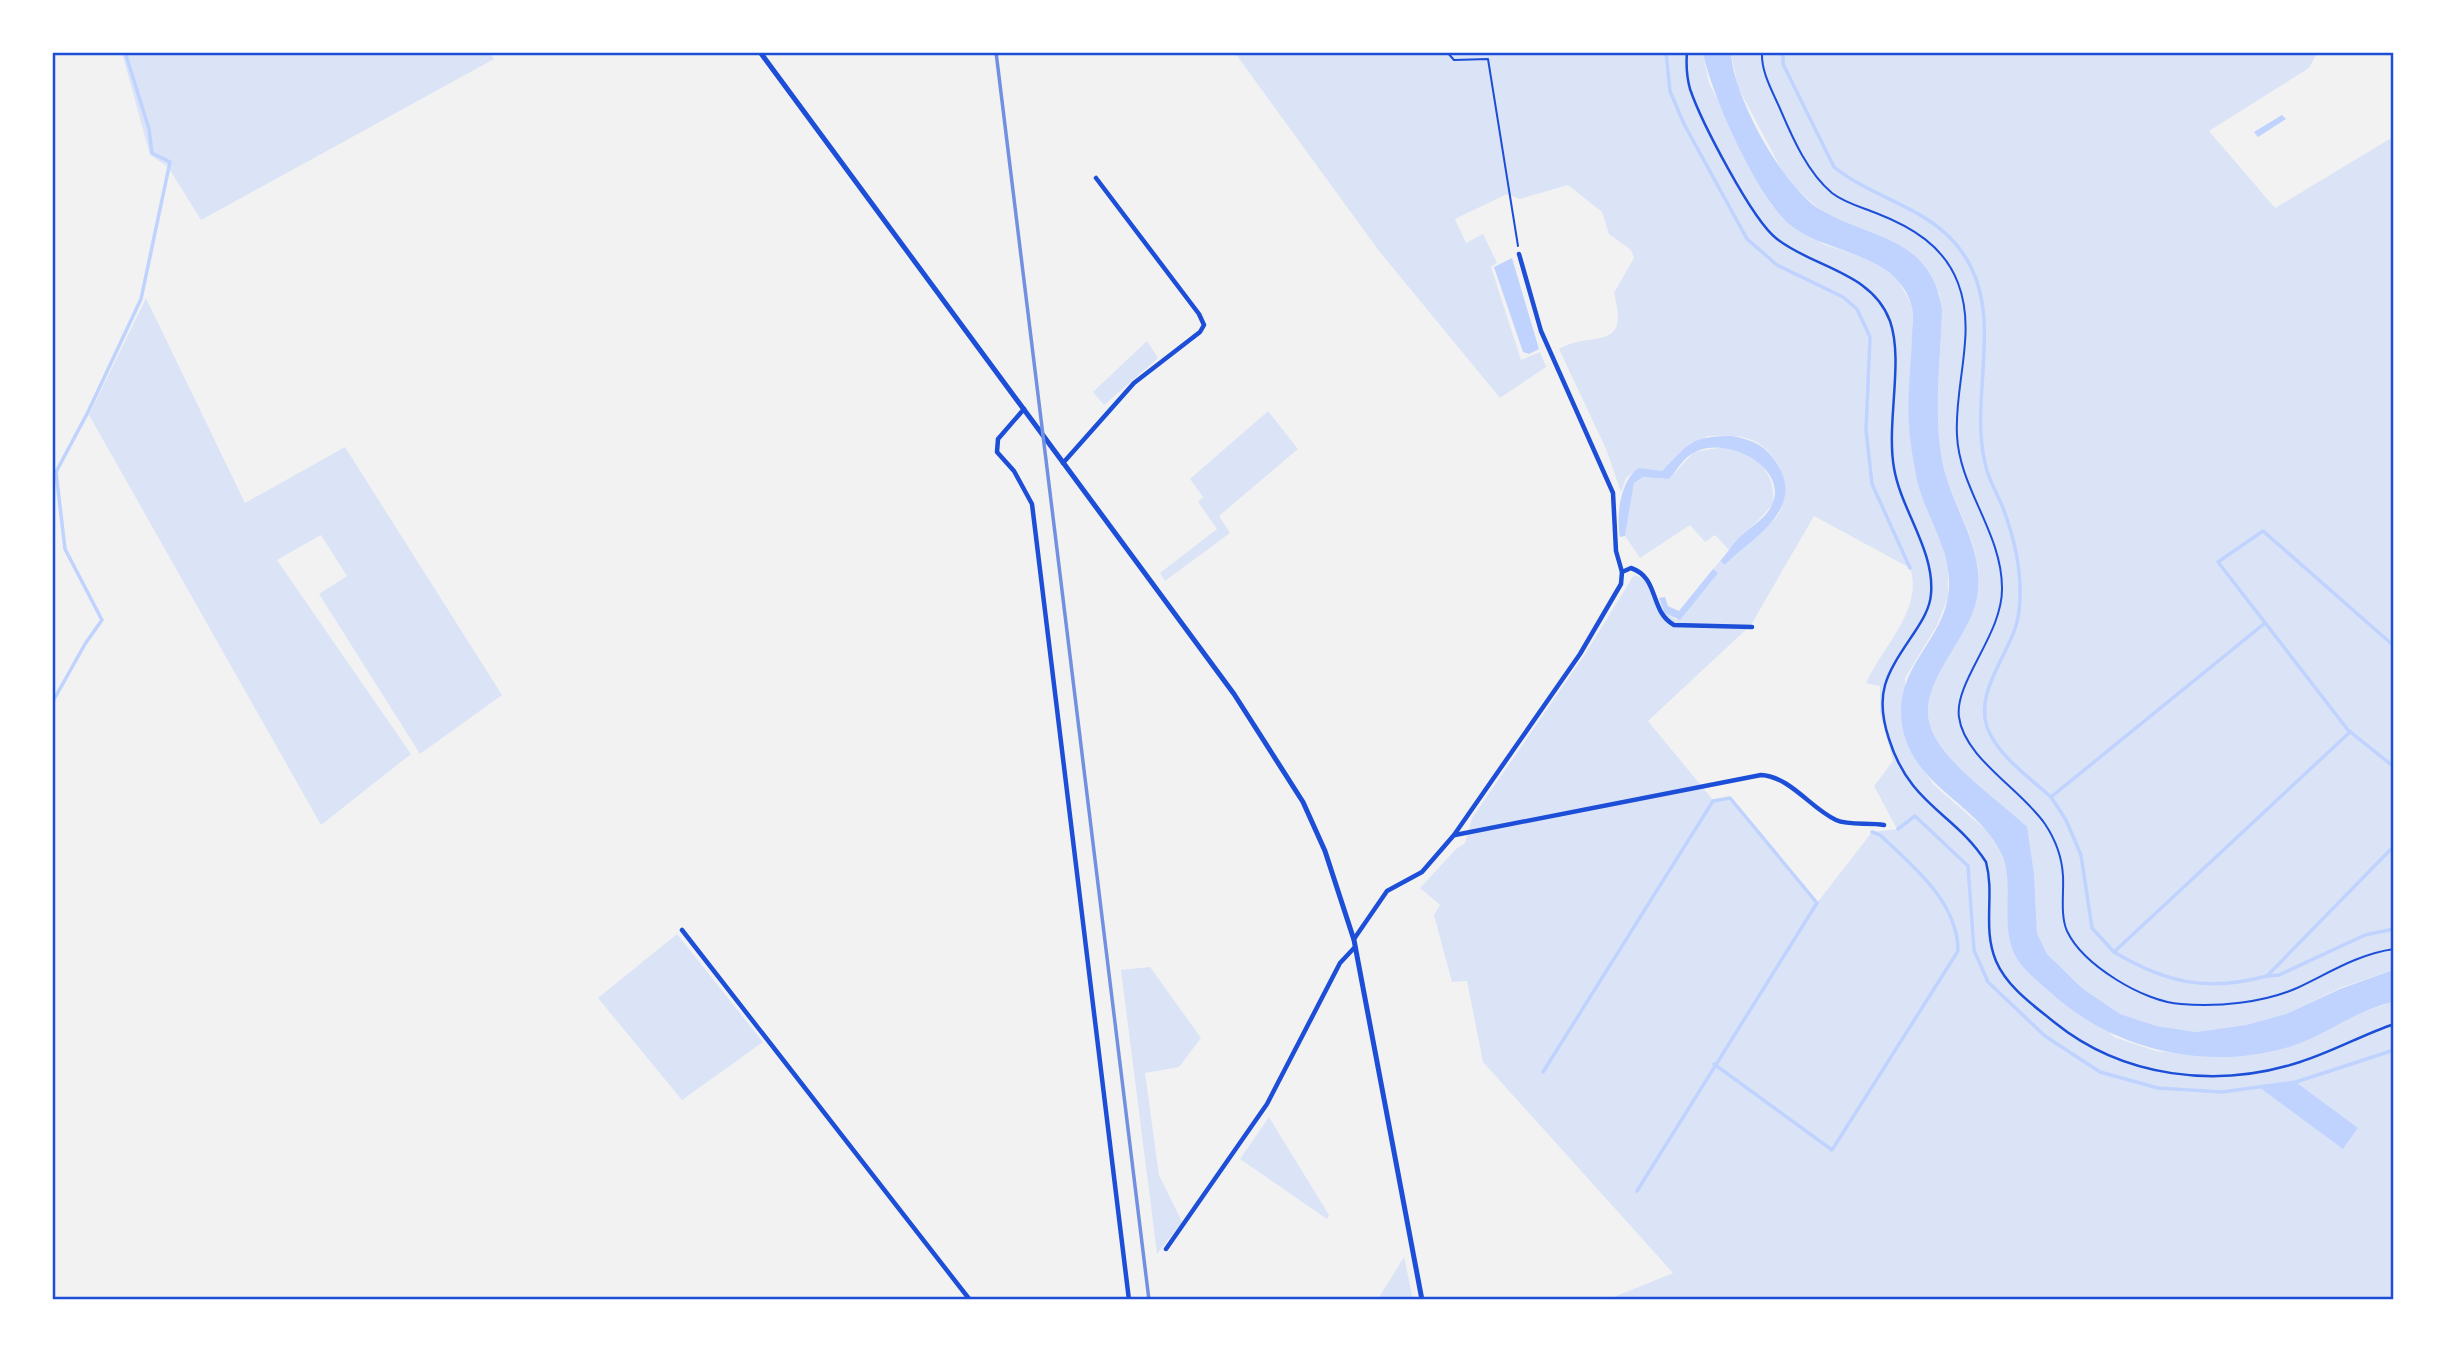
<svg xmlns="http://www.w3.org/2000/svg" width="2446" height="1352" viewBox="0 0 2446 1352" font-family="'Noto Sans',sans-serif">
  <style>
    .green { fill: #dbe4f7; fill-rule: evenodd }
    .water { fill: #bfd3fe }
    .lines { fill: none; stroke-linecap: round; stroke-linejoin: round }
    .stream { stroke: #bfd3fe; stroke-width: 3.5 }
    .path { stroke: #1d4ed8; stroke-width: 2 }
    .service { stroke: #1d4ed8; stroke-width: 2.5 }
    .minor { stroke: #1d4ed8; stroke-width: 4.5 }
    .tertiary { stroke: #1d4ed8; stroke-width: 5 }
    .rail { stroke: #7290e2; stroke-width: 3.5 }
    .neatline { fill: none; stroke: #1d4ed8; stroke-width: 2.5 }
  </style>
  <rect width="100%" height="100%" fill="#f2f2f2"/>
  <g class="green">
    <polygon points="489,52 494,59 201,220 168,167 150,155 122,53"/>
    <path d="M1235,53H1703L1709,83L1772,206L1823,244L1873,261L1898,279L1913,308L1909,425L1948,568V598L1936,627L1905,678L1910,750L1934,785L1988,832L2001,853L2008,874L2009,926L2114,1037L2156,1051L2208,1056L2264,1053L2296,1044L2348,1017L2393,1002V1299H1609L1673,1273L1483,1062L1467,981L1452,982L1434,915L1440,905L1420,888L1456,849L1465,843L1472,818L1585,654L1634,575C1657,581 1657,611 1677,620L1717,573L1713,569L1720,561L1725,565L1776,518C1796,491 1779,447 1746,438C1733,435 1720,436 1707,436L1660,472L1638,468L1626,478L1621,492L1606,449L1559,349C1593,330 1630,354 1614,293L1634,258L1631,250L1609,234L1602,212L1568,185L1520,199L1507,194L1455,219L1466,243L1483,234L1497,263L1491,267L1521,360L1540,352L1546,367L1500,398L1379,251ZM1814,516L1910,568C1924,609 1882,647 1866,683L1880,686V712L1893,761L1874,786L1897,829L1872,832L1817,903L1730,798L1713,800L1648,721L1751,625ZM2296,1082L2358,1128L2344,1148L2260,1088Z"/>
    <path d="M1731,53H2317L2309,68L2209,131L2275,208L2393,137V970L2340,988L2286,1014L2246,1025L2196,1032L2157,1026L2120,1014L2082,988L2047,954L2037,933L2034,873L2026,827C1998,800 1945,766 1931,728C1914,684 1973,631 1978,591C1984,548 1954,508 1944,469C1932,418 1941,360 1942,309L1939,292L1821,210L1788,182L1738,87Z"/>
    <polygon points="146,298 245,503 345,447 502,695 420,754 319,594 347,576 321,535 277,560 411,754 321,825 89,415"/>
    <polygon points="1147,341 1158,358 1104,405 1093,392"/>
    <polygon points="1268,411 1298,449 1219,516 1230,533 1165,581 1160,573 1217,529 1198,502 1203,497 1190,479"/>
    <path d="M1724,447C1753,452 1777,471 1773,504L1730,551L1715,535L1705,542L1690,525L1640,558L1625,536L1634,483L1643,477L1669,479L1694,452Z"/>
    <polygon points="677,934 763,1042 682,1100 598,998"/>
    <polygon points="1150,967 1201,1038 1179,1067 1145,1073 1159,1175 1182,1222 1157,1254 1121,970"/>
    <polygon points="1269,1117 1329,1215 1327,1219 1240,1159"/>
    <polygon points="1404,1257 1413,1299 1378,1299"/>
  </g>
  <g class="water">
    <path d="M1703,53H1731C1733,96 1783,188 1821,210C1872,240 1930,236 1942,309C1941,360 1932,418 1944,469C1954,509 1983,548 1978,591C1974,638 1914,682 1931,728C1943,763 2000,801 2027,827L2034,873L2037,933L2047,954L2082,988L2120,1014L2157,1026L2196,1032L2246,1025L2286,1014L2340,989L2393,970V1002C2354,1011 2326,1035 2292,1046C2208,1072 2114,1051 2050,992C2038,981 2022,969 2015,955C1999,923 2016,884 2001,853C1976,800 1902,783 1901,712C1901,664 1941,640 1948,597C1955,556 1928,521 1918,484C1914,465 1910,444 1909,425C1907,396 1911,365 1912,336C1912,327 1914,315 1912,307C1897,250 1826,256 1788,223C1756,194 1712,96 1703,53Z"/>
    <polygon points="2282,115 2286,119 2258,137 2254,132"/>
    <polygon points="1512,258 1539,349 1529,354 1523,352 1494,267"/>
    <path d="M1731,436C1750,439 1765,445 1776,462C1807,509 1754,536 1725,565L1720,561C1727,554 1731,546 1737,540C1748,528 1765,520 1772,505C1789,469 1729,435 1695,452C1684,457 1677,470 1669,479L1643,477L1634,483L1625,536L1620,537C1616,515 1620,482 1638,468L1662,471C1689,444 1690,436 1731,436Z"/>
    <polygon points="1713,569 1718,573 1680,620 1665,613 1659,598 1665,597 1668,606 1679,611"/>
    <polygon points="2296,1082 2358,1128 2343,1149 2260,1088"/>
  </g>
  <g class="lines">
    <g class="stream">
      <polyline points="1666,52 1670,91 1684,124 1747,239 1777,265 1843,297 1857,309 1870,337 1866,430 1872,484 1910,568"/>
      <path d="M1783,52V64L1834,167C1876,201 1933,207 1964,255C2005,317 1969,396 1985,463C1988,479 1997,493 2003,508C2016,542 2023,575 2019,611C2015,650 1974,687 1987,727C1997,755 2030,778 2051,797"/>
      <polyline points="2394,646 2263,531 2218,562 2348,730 2394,767"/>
      <polyline points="52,703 85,644 102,620 65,549 56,472 88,412 141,299 170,162 152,153 149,129 125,52"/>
      <polyline points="1898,829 1915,816 1968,866 1974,950 1988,982 2045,1036 2100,1072 2158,1088 2222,1092 2296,1082 2394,1050"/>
      <polyline points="2394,846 2267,976 2279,975 2365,935 2394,929"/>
      <polyline points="2114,952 2092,928 2081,855 2066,820 2051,797 2265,623"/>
      <path d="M2267,976C2207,992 2166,983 2114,952L2350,732"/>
      <path d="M1714,1064L1832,1150L1958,951C1958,902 1913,866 1880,835L1872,832"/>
      <polyline points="1543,1072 1713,801 1730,798 1817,903 1637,1191"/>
    </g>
    <g class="path">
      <polyline points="1447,52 1454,60 1488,59 1518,246"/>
      <path d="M1762,52C1761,73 1773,92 1781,111C1793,139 1808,173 1832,193C1845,203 1861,207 1876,213C1912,227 1944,246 1958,283C1977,332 1954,385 1957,435C1959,488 2002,533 2002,588C2003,634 1954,682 1959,717C1964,758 2022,790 2045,824C2055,839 2062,857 2063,876C2064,892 2060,915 2067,931C2083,965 2144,1002 2181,1004C2218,1007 2263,1003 2297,988C2329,973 2358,954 2394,949"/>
    </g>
    <path class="service" d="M1687,52C1686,64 1687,78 1690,89C1701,121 1752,220 1777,239C1814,268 1872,272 1890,321C1904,361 1886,423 1894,468C1901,510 1935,551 1931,594C1930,608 1922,621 1914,633C1888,672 1873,691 1889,739C1910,806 1955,813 1986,862C1995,895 1982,928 1996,961C2007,987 2033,1005 2054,1022C2123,1078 2217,1089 2300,1062C2332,1052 2362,1035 2394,1024"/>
    <g class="minor">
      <polyline points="1024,409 998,439 997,452 1014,471 1032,504 1129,1300"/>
      <polyline points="1063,463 1134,383 1200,332 1204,325 1199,314 1096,178"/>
      <path d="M1622,572L1631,568C1660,578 1649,611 1674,625L1752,627"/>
      <path d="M1455,835L1761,775C1791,777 1810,808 1836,820C1849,826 1869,822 1884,825"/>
      <polyline points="682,930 970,1300"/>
      <polyline points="1354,939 1387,891 1422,872 1454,835 1580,654 1621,584 1622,572 1616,551 1613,493 1541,331 1519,254"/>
      <polyline points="1166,1249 1267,1104 1340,963 1355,947"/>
    </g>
    <polyline class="tertiary" points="760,52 1234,694 1303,802 1325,851 1354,940 1422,1300"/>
    <polyline class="rail" points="996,52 1149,1300"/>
  </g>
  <rect width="2446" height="1352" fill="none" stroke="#ffffff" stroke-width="108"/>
  <rect x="54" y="54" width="2338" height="1244" class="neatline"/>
</svg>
